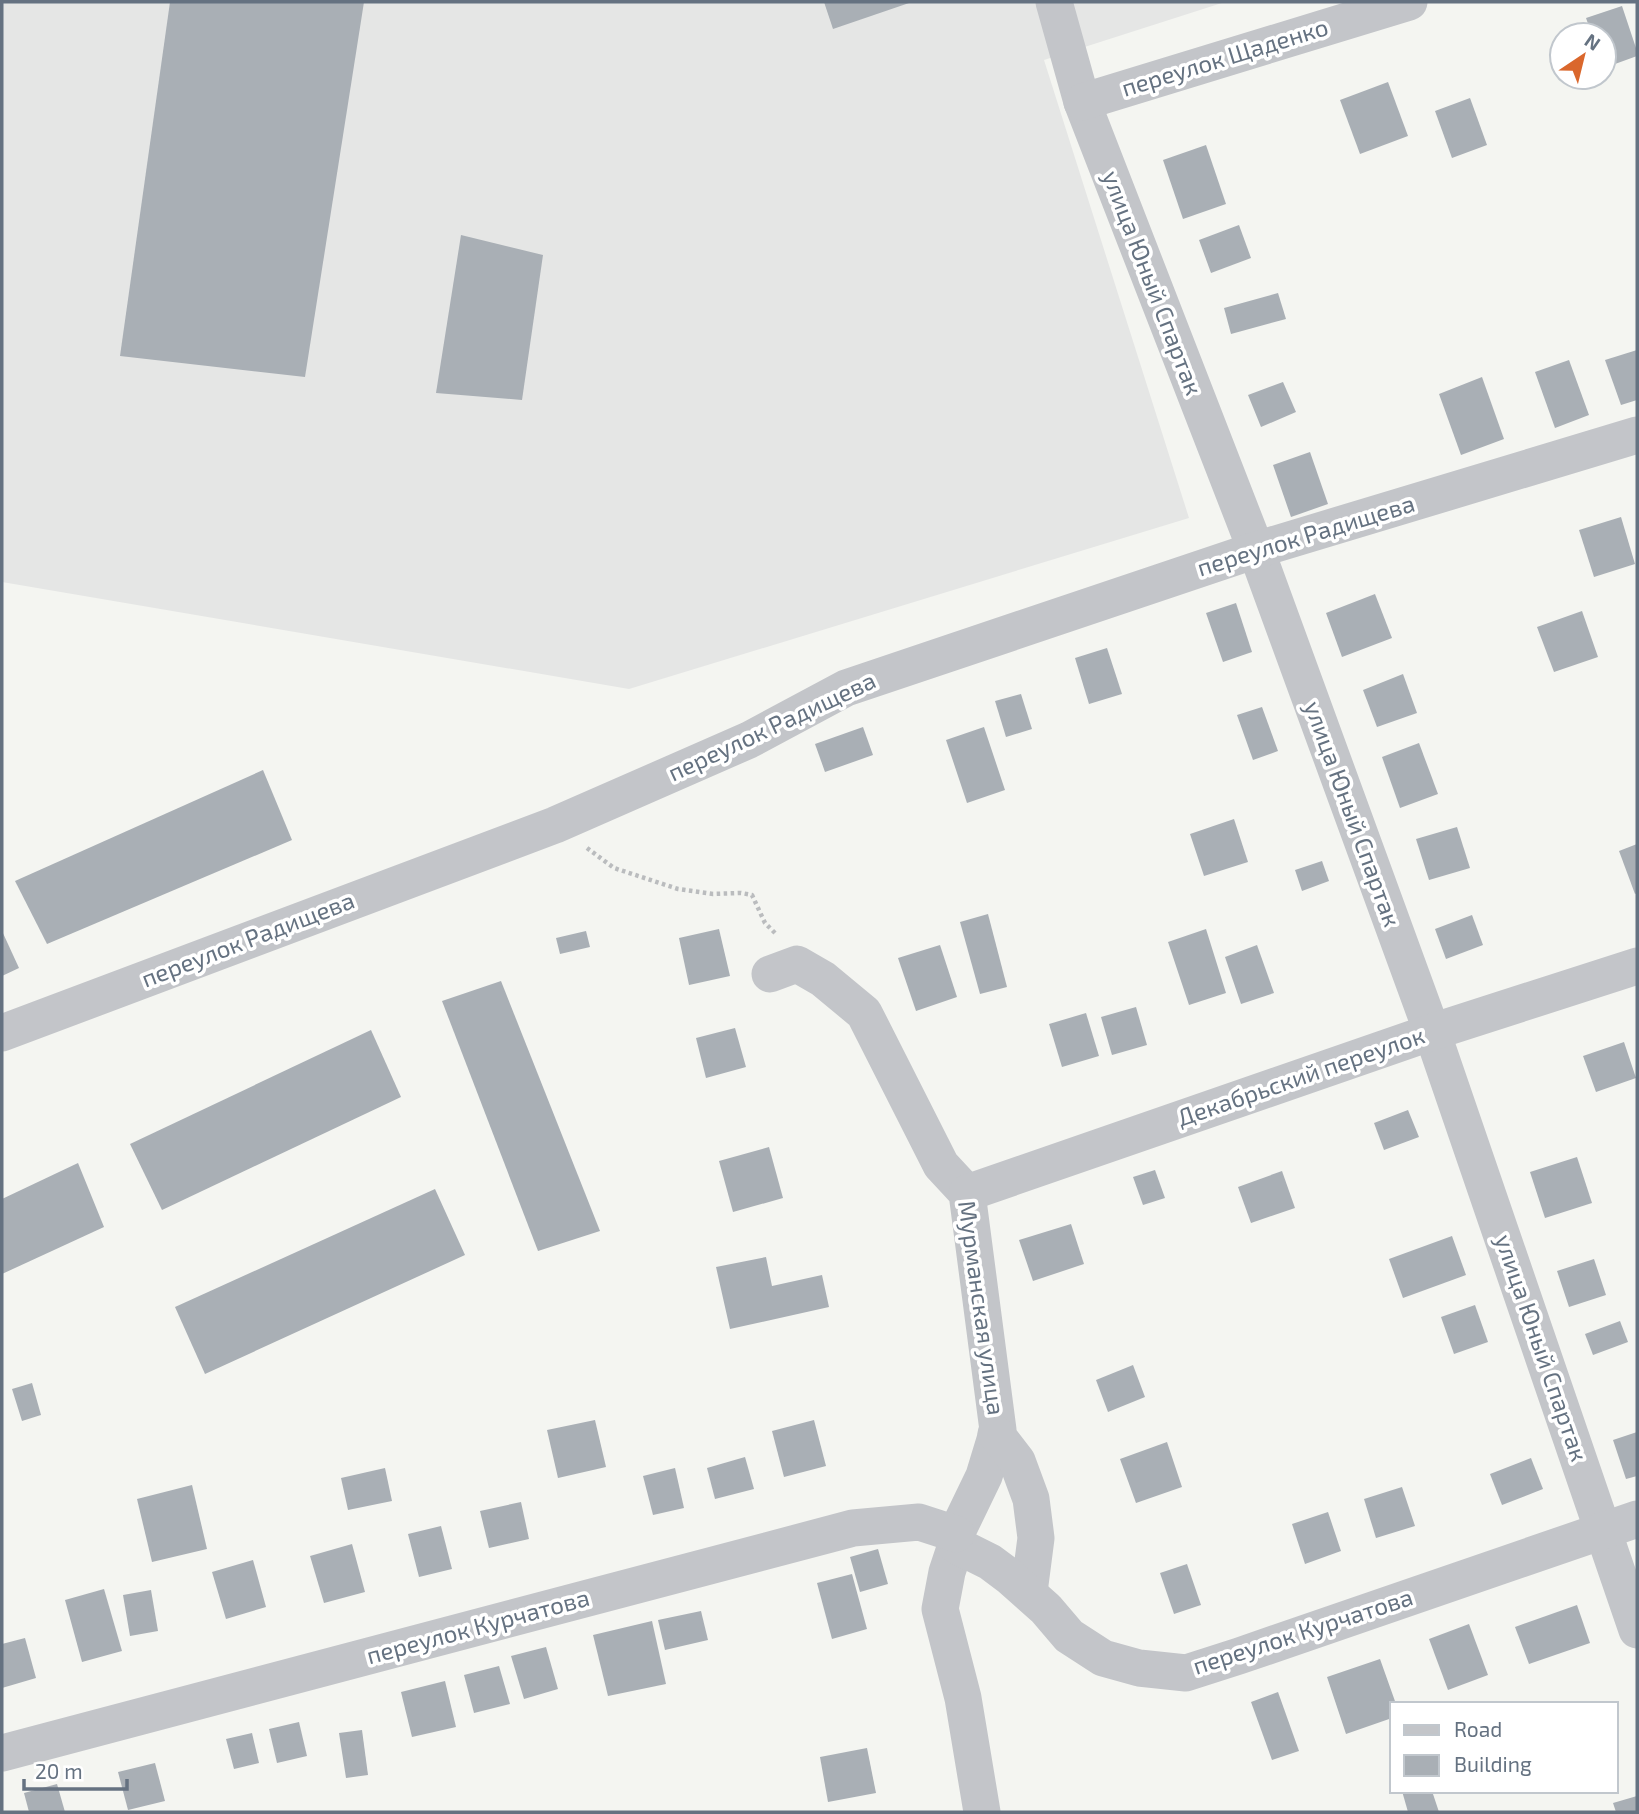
<svg xmlns="http://www.w3.org/2000/svg" width="1639" height="1814" viewBox="0 0 1639 1814" font-family="'Exo 2',sans-serif">
  <style>
    .built { fill: #e5e6e5 }
    .building { fill: #a9afb5 }
    .lines { fill: none; stroke-linecap: round; stroke-linejoin: round }
    .path { stroke: #babcbe; stroke-width: 4.5; stroke-dasharray: 3.5 3.5; stroke-linecap: butt }
    .street { stroke: #c3c5c9; stroke-width: 37 }
    .labels { text-anchor: middle; stroke-width: 7; stroke-linejoin: round; paint-order: stroke }
    .street-label { font-size: 24px; fill: #657281; stroke: #fff }
  </style>
  <rect width="100%" height="100%" fill="#f4f5f1"/>
  <polygon class="built" points="2,2 1225,2 1044,60 1189,518 629,689 2,582"/>
  <g class="building">
    <polygon points="170,2 364,2 305,377 120,356"/>
    <polygon points="824,2 912,2 833,29"/>
    <polygon points="1622,6 1637,51 1637,56 1604,68 1604,35 1592,35 1586,18"/>
    <polygon points="1388,82 1408,136 1360,154 1340,100"/>
    <polygon points="1470,98 1487,145 1452,158 1435,111"/>
    <polygon points="1206,145 1226,204 1183,219 1163,160"/>
    <polygon points="1239,225 1251,258 1211,273 1199,240"/>
    <polygon points="461,235 543,255 522,400 436,393"/>
    <polygon points="1278,293 1286,319 1231,334 1224,308"/>
    <polygon points="1637,350 1637,400 1621,405 1605,360"/>
    <polygon points="1569,360 1589,415 1555,428 1535,372"/>
    <polygon points="1482,377 1504,439 1461,455 1439,394"/>
    <polygon points="1283,382 1296,412 1261,427 1248,395"/>
    <polygon points="1310,452 1328,504 1291,517 1273,465"/>
    <polygon points="1621,517 1635,564 1594,577 1579,530"/>
    <polygon points="1375,594 1392,638 1342,657 1326,613"/>
    <polygon points="1236,603 1252,652 1223,662 1206,613"/>
    <polygon points="1582,611 1598,657 1554,672 1537,627"/>
    <polygon points="1107,648 1122,694 1089,704 1075,658"/>
    <polygon points="1403,674 1417,713 1377,727 1363,690"/>
    <polygon points="1021,694 1032,729 1006,737 995,701"/>
    <polygon points="1262,707 1278,751 1253,760 1237,715"/>
    <polygon points="863,727 873,755 825,772 815,744"/>
    <polygon points="984,727 1005,790 967,803 946,740"/>
    <polygon points="1419,743 1438,794 1400,808 1382,757"/>
    <polygon points="263,770 292,840 47,944 15,881"/>
    <polygon points="1234,819 1248,862 1204,876 1190,834"/>
    <polygon points="1457,827 1470,868 1429,880 1416,839"/>
    <polygon points="1637,844 1637,893 1635,894 1619,851"/>
    <polygon points="1322,861 1329,881 1302,891 1295,870"/>
    <polygon points="988,914 1007,987 980,994 960,922"/>
    <polygon points="1472,915 1483,945 1446,959 1435,929"/>
    <polygon points="719,929 730,976 689,985 679,938"/>
    <polygon points="1206,929 1226,993 1189,1005 1168,942"/>
    <polygon points="2,931 19,968 2,976"/>
    <polygon points="586,931 590,947 560,954 556,938"/>
    <polygon points="940,945 957,997 916,1011 898,958"/>
    <polygon points="1257,945 1274,993 1241,1004 1225,957"/>
    <polygon points="501,981 600,1231 538,1251 442,1001"/>
    <polygon points="1136,1007 1147,1045 1112,1055 1101,1017"/>
    <polygon points="1086,1013 1099,1056 1062,1067 1049,1024"/>
    <polygon points="735,1028 746,1067 706,1078 696,1038"/>
    <polygon points="371,1030 401,1097 162,1210 130,1144"/>
    <polygon points="1624,1042 1636,1078 1596,1092 1583,1056"/>
    <polygon points="1408,1110 1419,1137 1384,1150 1374,1123"/>
    <polygon points="769,1147 783,1198 733,1212 719,1161"/>
    <polygon points="1577,1157 1592,1203 1545,1218 1530,1172"/>
    <polygon points="78,1163 104,1227 2,1274 2,1199"/>
    <polygon points="1155,1170 1165,1198 1143,1205 1133,1177"/>
    <polygon points="1282,1171 1295,1208 1251,1223 1238,1187"/>
    <polygon points="435,1189 465,1255 205,1374 175,1307"/>
    <polygon points="1071,1224 1084,1264 1033,1281 1019,1240"/>
    <polygon points="1452,1236 1466,1275 1403,1298 1389,1259"/>
    <polygon points="766,1257 772,1286 822,1275 829,1307 730,1329 716,1267"/>
    <polygon points="1594,1259 1606,1295 1569,1307 1557,1271"/>
    <polygon points="1475,1305 1488,1342 1454,1354 1441,1317"/>
    <polygon points="1620,1321 1628,1342 1593,1355 1585,1334"/>
    <polygon points="1133,1365 1145,1397 1108,1412 1096,1380"/>
    <polygon points="32,1383 41,1415 22,1421 12,1389"/>
    <polygon points="595,1420 606,1467 558,1478 547,1430"/>
    <polygon points="814,1420 826,1466 784,1477 772,1431"/>
    <polygon points="1637,1432 1637,1476 1626,1479 1613,1440"/>
    <polygon points="1167,1442 1182,1487 1136,1503 1120,1459"/>
    <polygon points="745,1457 754,1489 715,1499 707,1468"/>
    <polygon points="1531,1458 1543,1489 1502,1505 1490,1474"/>
    <polygon points="385,1468 392,1501 348,1510 341,1478"/>
    <polygon points="675,1468 684,1508 653,1515 643,1476"/>
    <polygon points="192,1485 207,1549 152,1562 137,1499"/>
    <polygon points="1402,1487 1415,1526 1376,1538 1364,1499"/>
    <polygon points="521,1502 529,1539 489,1548 480,1511"/>
    <polygon points="1328,1512 1341,1551 1305,1564 1292,1524"/>
    <polygon points="441,1526 452,1569 419,1577 408,1534"/>
    <polygon points="352,1544 365,1592 324,1603 310,1556"/>
    <polygon points="878,1549 888,1584 860,1592 850,1557"/>
    <polygon points="253,1560 266,1607 226,1619 212,1572"/>
    <polygon points="1187,1564 1201,1605 1174,1614 1160,1573"/>
    <polygon points="852,1574 867,1629 832,1639 817,1583"/>
    <polygon points="104,1589 122,1651 82,1662 65,1600"/>
    <polygon points="151,1590 158,1631 130,1636 123,1595"/>
    <polygon points="1577,1605 1590,1643 1529,1664 1515,1627"/>
    <polygon points="701,1611 708,1640 665,1650 658,1620"/>
    <polygon points="652,1621 666,1684 608,1696 593,1635"/>
    <polygon points="1469,1624 1488,1675 1448,1690 1429,1639"/>
    <polygon points="25,1638 36,1678 2,1688 2,1644"/>
    <polygon points="546,1647 558,1689 524,1699 511,1656"/>
    <polygon points="1380,1659 1396,1704 1392,1704 1392,1718 1346,1734 1327,1677"/>
    <polygon points="499,1666 510,1704 474,1713 464,1675"/>
    <polygon points="445,1681 456,1727 412,1737 401,1692"/>
    <polygon points="1278,1692 1299,1751 1272,1760 1251,1702"/>
    <polygon points="299,1722 307,1756 277,1763 269,1729"/>
    <polygon points="362,1730 368,1775 346,1778 339,1733"/>
    <polygon points="252,1733 259,1763 234,1769 226,1739"/>
    <polygon points="867,1748 876,1793 828,1802 820,1757"/>
    <polygon points="155,1763 165,1801 128,1810 118,1772"/>
    <polygon points="57,1784 65,1812 29,1812 24,1793"/>
    <polygon points="1402,1791 1432,1791 1439,1812 1408,1812"/>
    <polygon points="1637,1796 1637,1812 1616,1812 1613,1803"/>
  </g>
  <g class="lines">
    <polyline class="path" points="587,848 614,868 678,889 713,894 741,893 752,895 765,923 777,935"/>
    <g class="street">
      <polyline points="1054,2 1082,102 1256,550 1432,1032 1637,1630"/>
      <polyline points="1082,102 1409,2"/>
      <polyline points="770,974 797,964 823,979 864,1013 941,1165 967,1193 998,1430 984,1476 956,1534 956,1545 947,1572 940,1609 963,1698 982,1812"/>
      <polyline points="2,1033 555,825 749,740 846,688 1256,550 1637,435"/>
      <polyline points="967,1193 1432,1032 1637,966"/>
      <polyline points="996,1434 1017,1461 1031,1499 1036,1538 1029,1592"/>
      <polyline points="956,1545 990,1562 1010,1577 1046,1609 1069,1636 1103,1658 1139,1668 1186,1673 1239,1656 1637,1519"/>
      <polyline points="2,1753 853,1528 919,1522 956,1534"/>
    </g>
  </g>
  <g class="labels">
    <g class="street-label">
      <text transform="translate(1225 58) rotate(-17)" y="8">переулок Щаденко</text>
      <text transform="translate(1152 283) rotate(69)" y="8">улица Юный Спартак</text>
      <text transform="translate(1306 536) rotate(-17)" y="8">переулок Радищева</text>
      <text transform="translate(772 727) rotate(-25)" y="8">переулок Радищева</text>
      <text transform="translate(1352 814) rotate(70)" y="8">улица Юный Спартак</text>
      <text transform="translate(248 940) rotate(-21)" y="8">переулок Радищева</text>
      <text transform="translate(1301 1077) rotate(-19)" y="8">Декабрьский переулок</text>
      <text transform="translate(981 1308) rotate(82)" y="8">Мурманская улица</text>
      <text transform="translate(1541 1348) rotate(71)" y="8">улица Юный Спартак</text>
      <text transform="translate(478 1627) rotate(-15)" y="8">переулок Курчатова</text>
      <text transform="translate(1303 1632) rotate(-18)" y="8">переулок Курчатова</text>
    </g>
  </g>
  <rect width="1639" height="1814" fill="none" stroke="#657281" stroke-width="7"/>
  <rect x="1390" y="1702" width="228" height="91" fill="#ffffff" stroke="#c1c7cd" stroke-width="2"/>
  <rect x="1404" y="1725" width="35" height="10" fill="#c3c5c9" stroke="#c1c7cd" stroke-width="2"/>
  <text x="1454" y="1737" font-size="21" fill="#657281">Road</text>
  <rect x="1404" y="1755" width="35" height="21" fill="#a9afb5" stroke="#c1c7cd" stroke-width="2"/>
  <text x="1454" y="1772" font-size="21" fill="#657281">Building</text>
  <g transform="translate(1583 56) rotate(35)"><circle r="33" fill="#ffffff" stroke="#c1c7cd" stroke-width="2"/>
  <path d="M0-5L12 26L0 18L-12 26Z" fill="#da672c"/>
  <text y="-10" font-size="19" font-weight="bold" text-anchor="middle" fill="#657281">N</text>
  </g>
  <path d="M24 1779v10h103v-10" fill="none" stroke="#657281" stroke-width="3.5"/>
  <text x="35" y="1779" font-size="21" fill="#657281" stroke="#ffffff" stroke-width="5" paint-order="stroke">20 m</text>
</svg>
